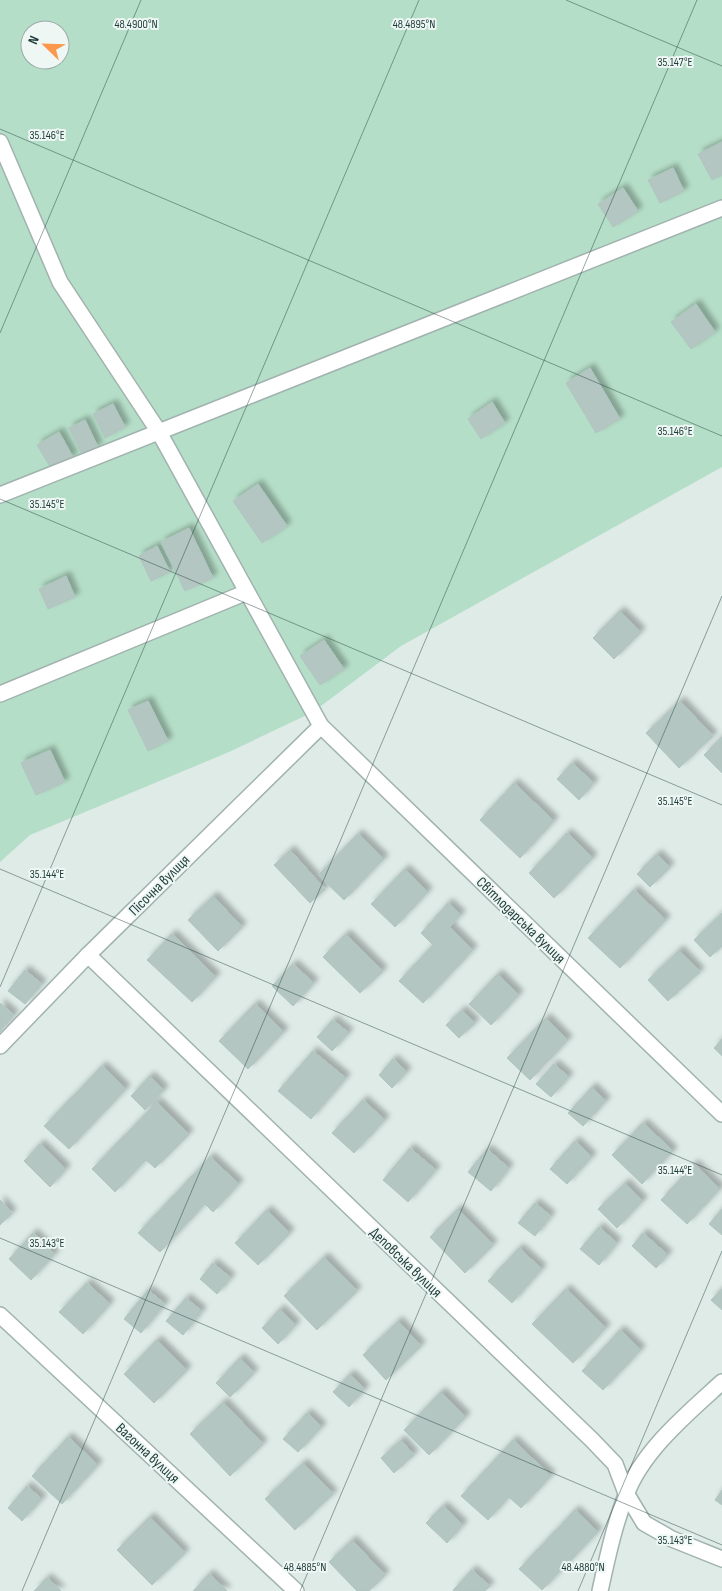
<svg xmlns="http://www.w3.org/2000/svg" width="722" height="1591" viewBox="0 0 722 1591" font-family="'Sofia Sans Condensed',sans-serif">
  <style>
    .green { fill: #b5dec8; fill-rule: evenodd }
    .building { fill: #b3c6c1; stroke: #b0c5c0; filter: url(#shadow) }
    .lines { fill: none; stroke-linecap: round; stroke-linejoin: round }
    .street-casing { stroke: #a1b3af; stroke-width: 18 }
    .street { stroke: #fff; stroke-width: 15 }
    .ticks { fill: none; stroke: #1e3b39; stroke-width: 1; stroke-opacity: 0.45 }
    .labels { text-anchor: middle; stroke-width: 4; stroke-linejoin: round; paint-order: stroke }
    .street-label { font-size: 15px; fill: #1e3b39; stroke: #eef7f4 }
    .ticks-label { font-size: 12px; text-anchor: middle; fill: #1e3b39; stroke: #eef7f4; stroke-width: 4; stroke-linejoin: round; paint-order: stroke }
  </style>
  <defs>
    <filter id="shadow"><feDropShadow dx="4.5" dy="-4.5" stdDeviation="2.5" flood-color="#0004"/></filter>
  </defs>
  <rect width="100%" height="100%" fill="#deebe7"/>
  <path class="green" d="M0,0H722V467L401,646L313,712L229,752L30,835L0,862ZM30,30H60V60H30Z"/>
  <g class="building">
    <polygon points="722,142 722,175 712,180 698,154"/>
    <polygon points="673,168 684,191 660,203 648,180"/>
    <polygon points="623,188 638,211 613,227 598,204"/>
    <polygon points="696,304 715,332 691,349 671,322"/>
    <polygon points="590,368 620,419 596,433 566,383"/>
    <polygon points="492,402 505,423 481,439 468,419"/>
    <polygon points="113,404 125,427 105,438 93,414"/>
    <polygon points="85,420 98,447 82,455 69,428"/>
    <polygon points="59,432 73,457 52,470 37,445"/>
    <polygon points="258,484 287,526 262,543 233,501"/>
    <polygon points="189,528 213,578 185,591 161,542"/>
    <polygon points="157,546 170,572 151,581 139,556"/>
    <polygon points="66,576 75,597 48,609 39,589"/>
    <polygon points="620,611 641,632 614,659 593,638"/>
    <polygon points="324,640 344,669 320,685 300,656"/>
    <polygon points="148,701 168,741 148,751 128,710"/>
    <polygon points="680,701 713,736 679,768 646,733"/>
    <polygon points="722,737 722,773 704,755"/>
    <polygon points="50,750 65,782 36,795 21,763"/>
    <polygon points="572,763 594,783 579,800 557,779"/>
    <polygon points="514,783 554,821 520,858 480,820"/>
    <polygon points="567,833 593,858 554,898 529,873"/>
    <polygon points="358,834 384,859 344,900 318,875"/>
    <polygon points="290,850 325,889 310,903 274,865"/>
    <polygon points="657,854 670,867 650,887 637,874"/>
    <polygon points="405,869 428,892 395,927 371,904"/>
    <polygon points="634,890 666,920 620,968 588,938"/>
    <polygon points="213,896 242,927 218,951 188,920"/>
    <polygon points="448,903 461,915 433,945 421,933"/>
    <polygon points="722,913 722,946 710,957 694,940"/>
    <polygon points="450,927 473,950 423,1003 399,981"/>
    <polygon points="172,934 216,977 192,1002 147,960"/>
    <polygon points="346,934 383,971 360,993 323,957"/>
    <polygon points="679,950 700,972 668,1001 648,980"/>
    <polygon points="293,964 314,983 293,1006 272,986"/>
    <polygon points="25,970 42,984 25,1004 8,991"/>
    <polygon points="498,974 519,995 491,1025 469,1004"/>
    <polygon points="0,1003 14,1015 0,1032"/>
    <polygon points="255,1004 284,1032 248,1069 219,1041"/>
    <polygon points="462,1010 475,1023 459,1038 446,1025"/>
    <polygon points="546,1018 568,1040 530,1080 507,1058"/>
    <polygon points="333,1020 349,1033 332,1051 317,1037"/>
    <polygon points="722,1039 722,1056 714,1048"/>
    <polygon points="313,1051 346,1078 311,1119 278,1091"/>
    <polygon points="393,1059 407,1072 392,1088 379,1075"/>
    <polygon points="554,1064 569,1077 551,1097 536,1084"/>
    <polygon points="102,1066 126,1089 69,1149 44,1126"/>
    <polygon points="150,1076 164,1090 145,1110 131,1096"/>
    <polygon points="592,1087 606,1101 583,1126 568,1113"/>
    <polygon points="363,1100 385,1120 354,1153 332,1133"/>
    <polygon points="157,1102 189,1134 155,1168 146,1160 115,1192 92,1169"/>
    <polygon points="643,1123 673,1151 642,1184 612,1155"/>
    <polygon points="575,1141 592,1157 567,1184 550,1169"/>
    <polygon points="40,1144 66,1169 50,1187 24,1161"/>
    <polygon points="410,1148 436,1170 408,1202 383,1180"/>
    <polygon points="487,1149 509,1168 491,1191 468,1172"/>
    <polygon points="210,1157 239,1184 213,1212 205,1204 160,1252 138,1233"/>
    <polygon points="694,1164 720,1189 687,1224 661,1200"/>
    <polygon points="625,1183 643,1201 617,1228 598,1209"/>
    <polygon points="0,1200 12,1213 0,1225"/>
    <polygon points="535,1203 551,1216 535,1236 518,1223"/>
    <polygon points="458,1209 493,1245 465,1273 430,1237"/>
    <polygon points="722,1209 722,1235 709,1224"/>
    <polygon points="267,1210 290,1233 258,1265 235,1243"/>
    <polygon points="599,1227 617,1243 599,1265 580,1249"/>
    <polygon points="33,1233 55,1254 31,1280 9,1259"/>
    <polygon points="643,1233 668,1255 656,1268 632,1246"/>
    <polygon points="519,1248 542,1269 512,1303 488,1281"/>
    <polygon points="324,1257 357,1291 317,1330 284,1296"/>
    <polygon points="213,1263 231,1278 217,1294 200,1279"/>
    <polygon points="87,1283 110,1304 83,1334 59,1312"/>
    <polygon points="566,1289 606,1328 573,1363 532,1324"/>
    <polygon points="722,1289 722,1310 711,1300"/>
    <polygon points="148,1290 165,1304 141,1333 124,1319"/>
    <polygon points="186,1298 202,1311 183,1335 166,1321"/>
    <polygon points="280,1309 296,1325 278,1344 262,1328"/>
    <polygon points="398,1321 421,1346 386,1380 363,1355"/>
    <polygon points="620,1330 641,1350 603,1390 582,1371"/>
    <polygon points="157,1340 187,1370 154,1403 124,1374"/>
    <polygon points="240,1358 254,1373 230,1397 216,1383"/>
    <polygon points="350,1374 365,1389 349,1407 333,1392"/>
    <polygon points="441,1392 466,1417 429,1455 404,1430"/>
    <polygon points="223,1402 263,1444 230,1476 190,1434"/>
    <polygon points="307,1413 322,1427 298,1452 283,1439"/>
    <polygon points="68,1437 98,1465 62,1504 32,1476"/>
    <polygon points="401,1440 414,1455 394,1473 381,1458"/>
    <polygon points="513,1440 551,1476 521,1508 509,1497 488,1520 461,1496"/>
    <polygon points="303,1463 333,1494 295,1530 265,1499"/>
    <polygon points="27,1486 42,1499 22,1521 8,1508"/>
    <polygon points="722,1490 722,1505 715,1500"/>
    <polygon points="443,1506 463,1525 447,1543 426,1523"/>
    <polygon points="575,1510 598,1532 542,1590 519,1569"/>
    <polygon points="150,1517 185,1553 152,1585 117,1550"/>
    <polygon points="352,1540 385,1575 369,1591 357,1591 329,1562"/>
    <polygon points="472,1570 490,1586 485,1591 455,1591 453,1590"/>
    <polygon points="209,1574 227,1591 193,1591"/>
    <polygon points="47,1578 61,1591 34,1591"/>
  </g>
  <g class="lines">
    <defs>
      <g id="street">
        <polyline points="0,142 60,282 159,432 321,726 722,1114"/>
        <polyline points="0,495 722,208"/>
        <polyline points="0,694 247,592"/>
        <polyline points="88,955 592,1440 615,1464 626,1493 644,1523 672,1539 722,1559"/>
        <polyline points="0,1046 88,955 321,726"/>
        <polyline points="0,1315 296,1591"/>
        <path d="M600,1591C607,1559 614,1526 626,1495C642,1451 688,1413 722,1382"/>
      </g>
    </defs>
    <use href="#street" class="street-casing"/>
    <use href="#street" class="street"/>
  </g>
  <path class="ticks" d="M566,0L722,66M0,129L722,436M0,333L141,0M0,499L722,805M0,869L722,1175M0,987L419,0M0,1238L722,1545M22,1591L697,0M300,1591L722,596M578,1591L722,1251"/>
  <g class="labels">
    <g class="street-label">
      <text transform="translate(159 885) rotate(-45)" y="5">Пісочна вулиця</text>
      <text transform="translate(521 920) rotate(44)" y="5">Світлодарська вулиця</text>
      <text transform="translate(406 1262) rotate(44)" y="5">Деповська вулиця</text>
      <text transform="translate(148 1453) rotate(43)" y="5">Вагонна вулиця</text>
    </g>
  </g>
  <g class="ticks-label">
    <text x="136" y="28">48.4900°N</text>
    <text x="414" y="28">48.4895°N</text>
    <text x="675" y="66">35.147°E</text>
    <text x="47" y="139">35.146°E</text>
    <text x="675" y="435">35.146°E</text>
    <text x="47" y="508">35.145°E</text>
    <text x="675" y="805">35.145°E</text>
    <text x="47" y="878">35.144°E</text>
    <text x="675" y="1174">35.144°E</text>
    <text x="47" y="1247">35.143°E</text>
    <text x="675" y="1544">35.143°E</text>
    <text x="305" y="1571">48.4885°N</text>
    <text x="583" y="1571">48.4880°N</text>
  </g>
  <g transform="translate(45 45) rotate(293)"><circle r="24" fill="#eef7f4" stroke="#9baca9"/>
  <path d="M0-4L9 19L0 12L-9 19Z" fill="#fc984b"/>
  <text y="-8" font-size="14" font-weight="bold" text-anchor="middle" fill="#1e3b39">N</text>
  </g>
</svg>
